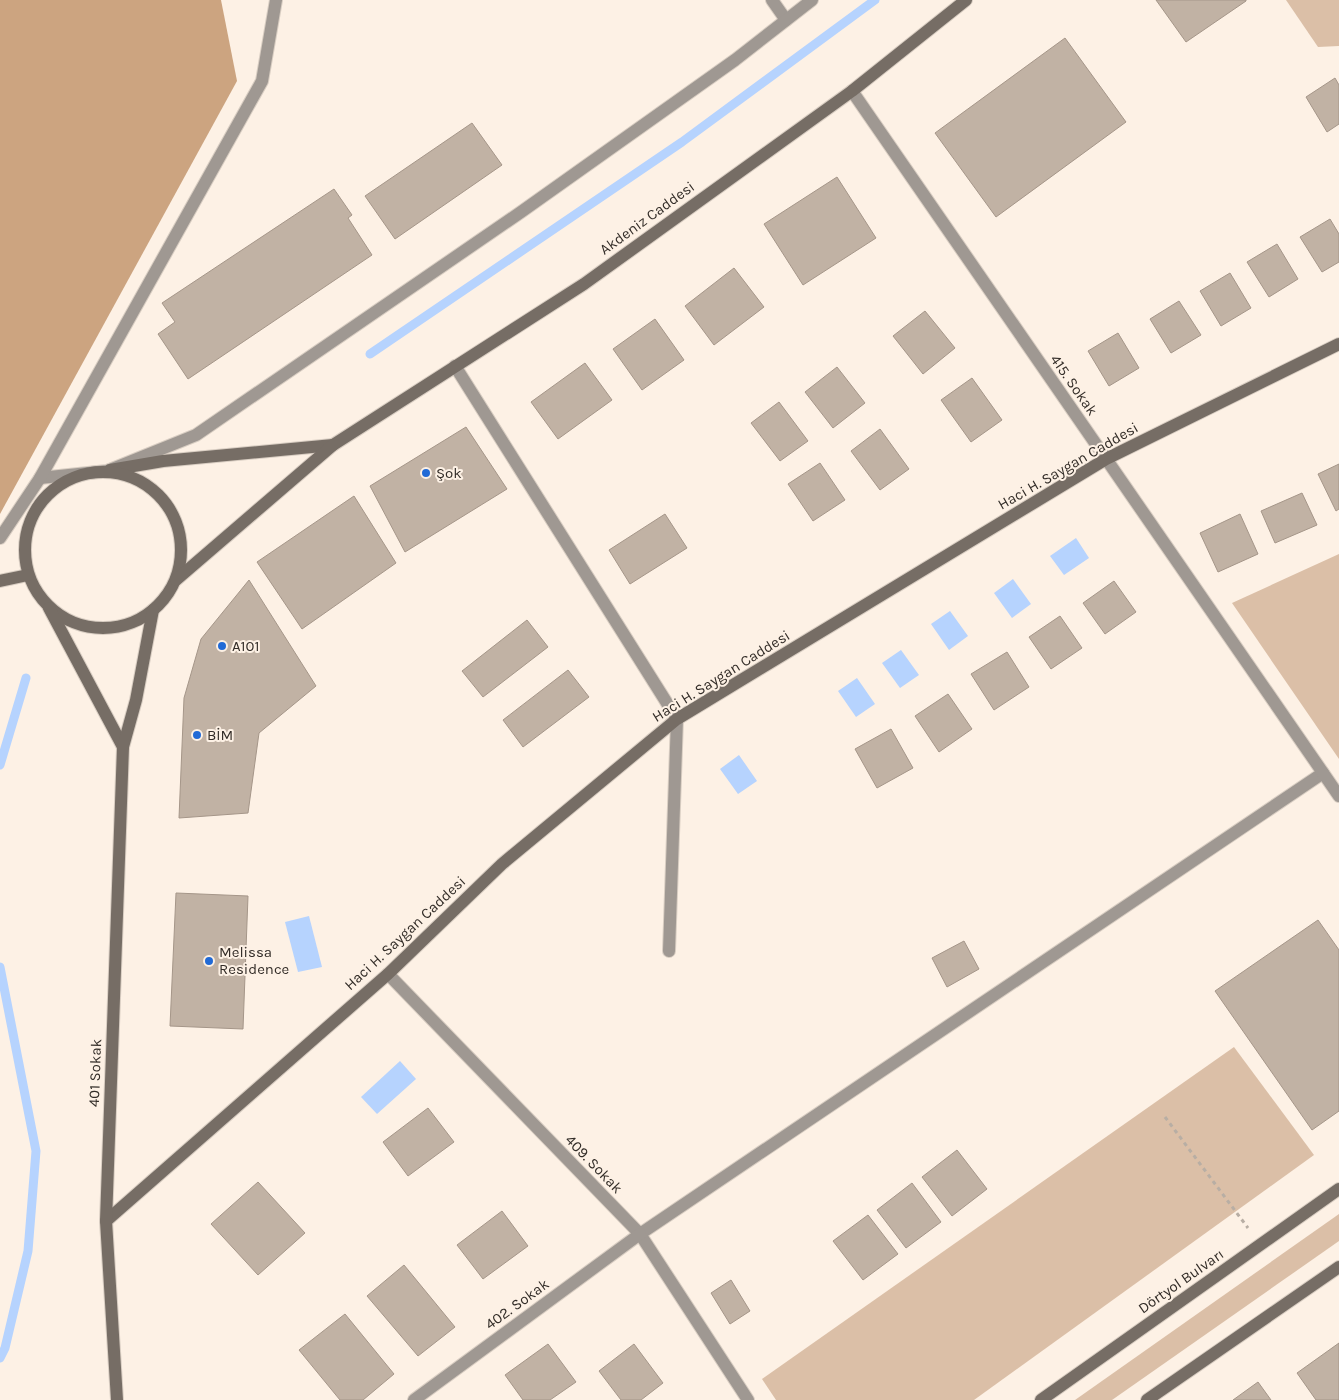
<svg xmlns="http://www.w3.org/2000/svg" width="1339" height="1400" viewBox="0 0 1339 1400" font-family="Karla,sans-serif">
  <style>
    .green { fill: #dbbfa7 }
    .forest { fill: #cca480 }
    .water { fill: #b6d3fe }
    .lines { fill: none; stroke-linecap: round; stroke-linejoin: round }
    .stream { stroke: #b6d3fe; stroke-width: 9 }
    .building { fill: #c1b2a4; stroke: #a59689 }
    .lane-casing { stroke: #d9cec3; stroke-width: 14 }
    .street-casing { stroke: #d9cec3; stroke-width: 14 }
    .secondary-casing { stroke: #d9cec3; stroke-width: 14 }
    .path { stroke: #b8aea4; stroke-width: 3; stroke-dasharray: 4 4; stroke-linecap: butt }
    .lane { stroke: #9f9892; stroke-width: 12 }
    .street { stroke: #9f9892; stroke-width: 12 }
    .secondary { stroke: #766d65; stroke-width: 12 }
    .poi-dot { fill: #216ad6; stroke: #fdf1e5; stroke-width: 2 }
    .labels { text-anchor: middle; stroke-width: 4; stroke-linejoin: round; paint-order: stroke }
    .street-label { font-size: 15px; fill: #332d28; stroke: #fdf1e5 }
    .poi-label { font-size: 15px; fill: #332d28; stroke: #fdf1e5; text-anchor: start }
  </style>
  <rect width="100%" height="100%" fill="#fdf1e5"/>
  <g class="green">
    <polygon points="1286,0 1339,0 1339,46 1318,47"/>
    <polygon points="1339,554 1339,759 1232,603"/>
    <polygon points="1234,1047 1314,1155 974,1400 776,1400 762,1379"/>
    <polygon points="1339,1214 1339,1241 1112,1400 1075,1400"/>
  </g>
  <polygon class="forest" points="0,0 221,0 237,81 0,514"/>
  <g class="water">
    <polygon points="1076,538 1089,558 1064,575 1050,556"/>
    <polygon points="1013,579 1031,604 1012,618 994,593"/>
    <polygon points="950,611 968,636 949,650 931,624"/>
    <polygon points="901,650 919,675 900,688 882,663"/>
    <polygon points="857,678 875,704 856,717 838,691"/>
    <polygon points="739,755 757,781 738,794 720,769"/>
    <polygon points="309,916 322,967 298,972 285,922"/>
    <polygon points="400,1061 416,1079 377,1114 361,1097"/>
  </g>
  <g class="lines">
    <g class="stream">
      <polyline points="370,354 682,142 875,0"/>
      <polyline points="0,765 26,678"/>
      <polyline points="0,967 36,1151 28,1251 5,1348 0,1358"/>
    </g>
  </g>
  <g class="building">
    <polygon points="1156,0 1246,0 1246,1 1186,42"/>
    <polygon points="1065,38 1126,122 996,217 935,133"/>
    <polygon points="1335,78 1339,85 1339,124 1327,132 1306,97"/>
    <polygon points="472,123 502,165 395,239 365,196"/>
    <polygon points="837,177 876,238 803,285 764,224"/>
    <polygon points="334,189 352,215 348,218 372,255 188,379 158,334 175,322 162,303"/>
    <polygon points="1330,219 1339,234 1339,262 1322,272 1300,237"/>
    <polygon points="1277,244 1298,279 1269,297 1247,262"/>
    <polygon points="734,268 764,307 714,345 685,306"/>
    <polygon points="1230,273 1251,308 1221,326 1200,291"/>
    <polygon points="1179,301 1201,335 1171,353 1150,319"/>
    <polygon points="925,311 955,348 923,374 893,336"/>
    <polygon points="655,319 684,360 642,390 613,349"/>
    <polygon points="1118,333 1139,368 1109,386 1088,351"/>
    <polygon points="585,363 612,400 558,439 531,402"/>
    <polygon points="837,367 865,403 833,428 805,392"/>
    <polygon points="972,378 1002,420 971,442 941,400"/>
    <polygon points="779,402 808,441 780,461 751,423"/>
    <polygon points="466,427 507,489 405,552 370,486"/>
    <polygon points="880,429 909,469 880,490 851,451"/>
    <polygon points="820,463 845,500 813,521 788,484"/>
    <polygon points="1339,464 1339,509 1336,511 1318,474"/>
    <polygon points="1302,493 1317,525 1275,543 1261,511"/>
    <polygon points="354,496 396,563 302,629 257,562"/>
    <polygon points="665,514 687,548 630,584 609,550"/>
    <polygon points="1240,514 1258,554 1218,572 1200,533"/>
    <polygon points="249,580 316,686 259,733 248,813 179,818 184,698 201,639"/>
    <polygon points="1114,581 1136,612 1105,634 1083,603"/>
    <polygon points="1060,616 1082,648 1051,669 1029,637"/>
    <polygon points="527,620 548,647 483,697 462,671"/>
    <polygon points="1007,652 1029,687 994,710 971,674"/>
    <polygon points="568,670 589,697 523,747 503,720"/>
    <polygon points="948,694 972,729 939,752 915,716"/>
    <polygon points="891,729 913,768 877,788 855,749"/>
    <polygon points="176,893 248,896 243,1029 170,1026"/>
    <polygon points="1318,920 1339,950 1339,1111 1312,1130 1215,991"/>
    <polygon points="964,941 979,969 947,987 932,958"/>
    <polygon points="428,1108 454,1142 408,1176 383,1142"/>
    <polygon points="957,1150 987,1189 952,1216 922,1177"/>
    <polygon points="258,1182 305,1233 258,1275 211,1224"/>
    <polygon points="912,1183 941,1222 906,1248 877,1210"/>
    <polygon points="502,1211 528,1246 483,1279 457,1245"/>
    <polygon points="868,1215 898,1254 863,1280 833,1241"/>
    <polygon points="404,1265 455,1327 418,1356 367,1296"/>
    <polygon points="731,1280 750,1311 730,1324 711,1293"/>
    <polygon points="345,1314 394,1374 363,1400 340,1400 299,1350"/>
    <polygon points="1339,1343 1339,1400 1316,1400 1297,1373"/>
    <polygon points="548,1344 576,1382 550,1400 523,1400 505,1375"/>
    <polygon points="634,1344 663,1383 641,1400 621,1400 599,1371"/>
    <polygon points="1258,1382 1271,1400 1233,1400"/>
  </g>
  <g class="lines">
    <defs>
      <g id="lane">
        <polyline points="772,0 786,20"/>
        <polyline points="640,1234 1323,773"/>
      </g>
      <g id="street">
        <polyline points="852,91 1339,796"/>
        <polyline points="455,366 677,719 669,951"/>
        <polyline points="40,478 107,471 196,435 521,212 735,60 812,0"/>
        <polyline points="0,538 40,478 262,81 276,0"/>
        <polyline points="388,974 640,1234 748,1400"/>
        <polyline points="414,1400 640,1234"/>
      </g>
      <g id="secondary">
        <polyline points="110,470 163,461 333,445"/>
        <circle cx="103" cy="550" r="78"/>
        <polyline points="176,580 333,445 584,284 852,91 966,0"/>
        <polyline points="0,581 28,575"/>
        <polyline points="49,608 123,747"/>
        <polyline points="106,1221 388,974 502,864 677,719 1106,459 1339,344"/>
        <polyline points="117,1400 106,1221 123,747 136,700 153,610"/>
        <polyline points="1041,1400 1339,1189"/>
        <polyline points="1147,1400 1339,1267"/>
      </g>
    </defs>
    <use href="#lane" class="lane-casing"/>
    <use href="#street" class="street-casing"/>
    <use href="#secondary" class="secondary-casing"/>
    <polyline class="path" points="1165,1117 1248,1228"/>
    <use href="#lane" class="lane"/>
    <use href="#street" class="street"/>
    <use href="#secondary" class="secondary"/>
  </g>
  <g class="poi-dot">
    <circle cx="426" cy="473" r="5"/>
    <circle cx="222" cy="646" r="5"/>
    <circle cx="197" cy="735" r="5"/>
    <circle cx="209" cy="961" r="5"/>
  </g>
  <g class="labels">
    <g class="street-label">
      <text transform="translate(647 218) rotate(-36)" y="5">Akdeniz Caddesi</text>
      <text transform="translate(1074 385) rotate(55)" y="5">415. Sokak</text>
      <text transform="translate(1068 466) rotate(-30)" y="5">Haci H. Saygan Caddesi</text>
      <text transform="translate(721 676) rotate(-32)" y="5">Haci H. Saygan Caddesi</text>
      <text transform="translate(405 933) rotate(-43)" y="5">Haci H. Saygan Caddesi</text>
      <text transform="translate(95 1073) rotate(-88)" y="5">401 Sokak</text>
      <text transform="translate(594 1164) rotate(46)" y="5">409. Sokak</text>
      <text transform="translate(1181 1281) rotate(-35)" y="5">Dörtyol Bulvarı</text>
      <text transform="translate(517 1304) rotate(-36)" y="5">402. Sokak</text>
    </g>
    <g class="poi-label">
      <text x="436" y="478">Şok</text>
      <text x="232" y="651">A101</text>
      <text x="207" y="740">BİM</text>
      <text x="219" y="957">Melissa<tspan x="219" dy="17">Residence</tspan></text>
    </g>
  </g>
</svg>
